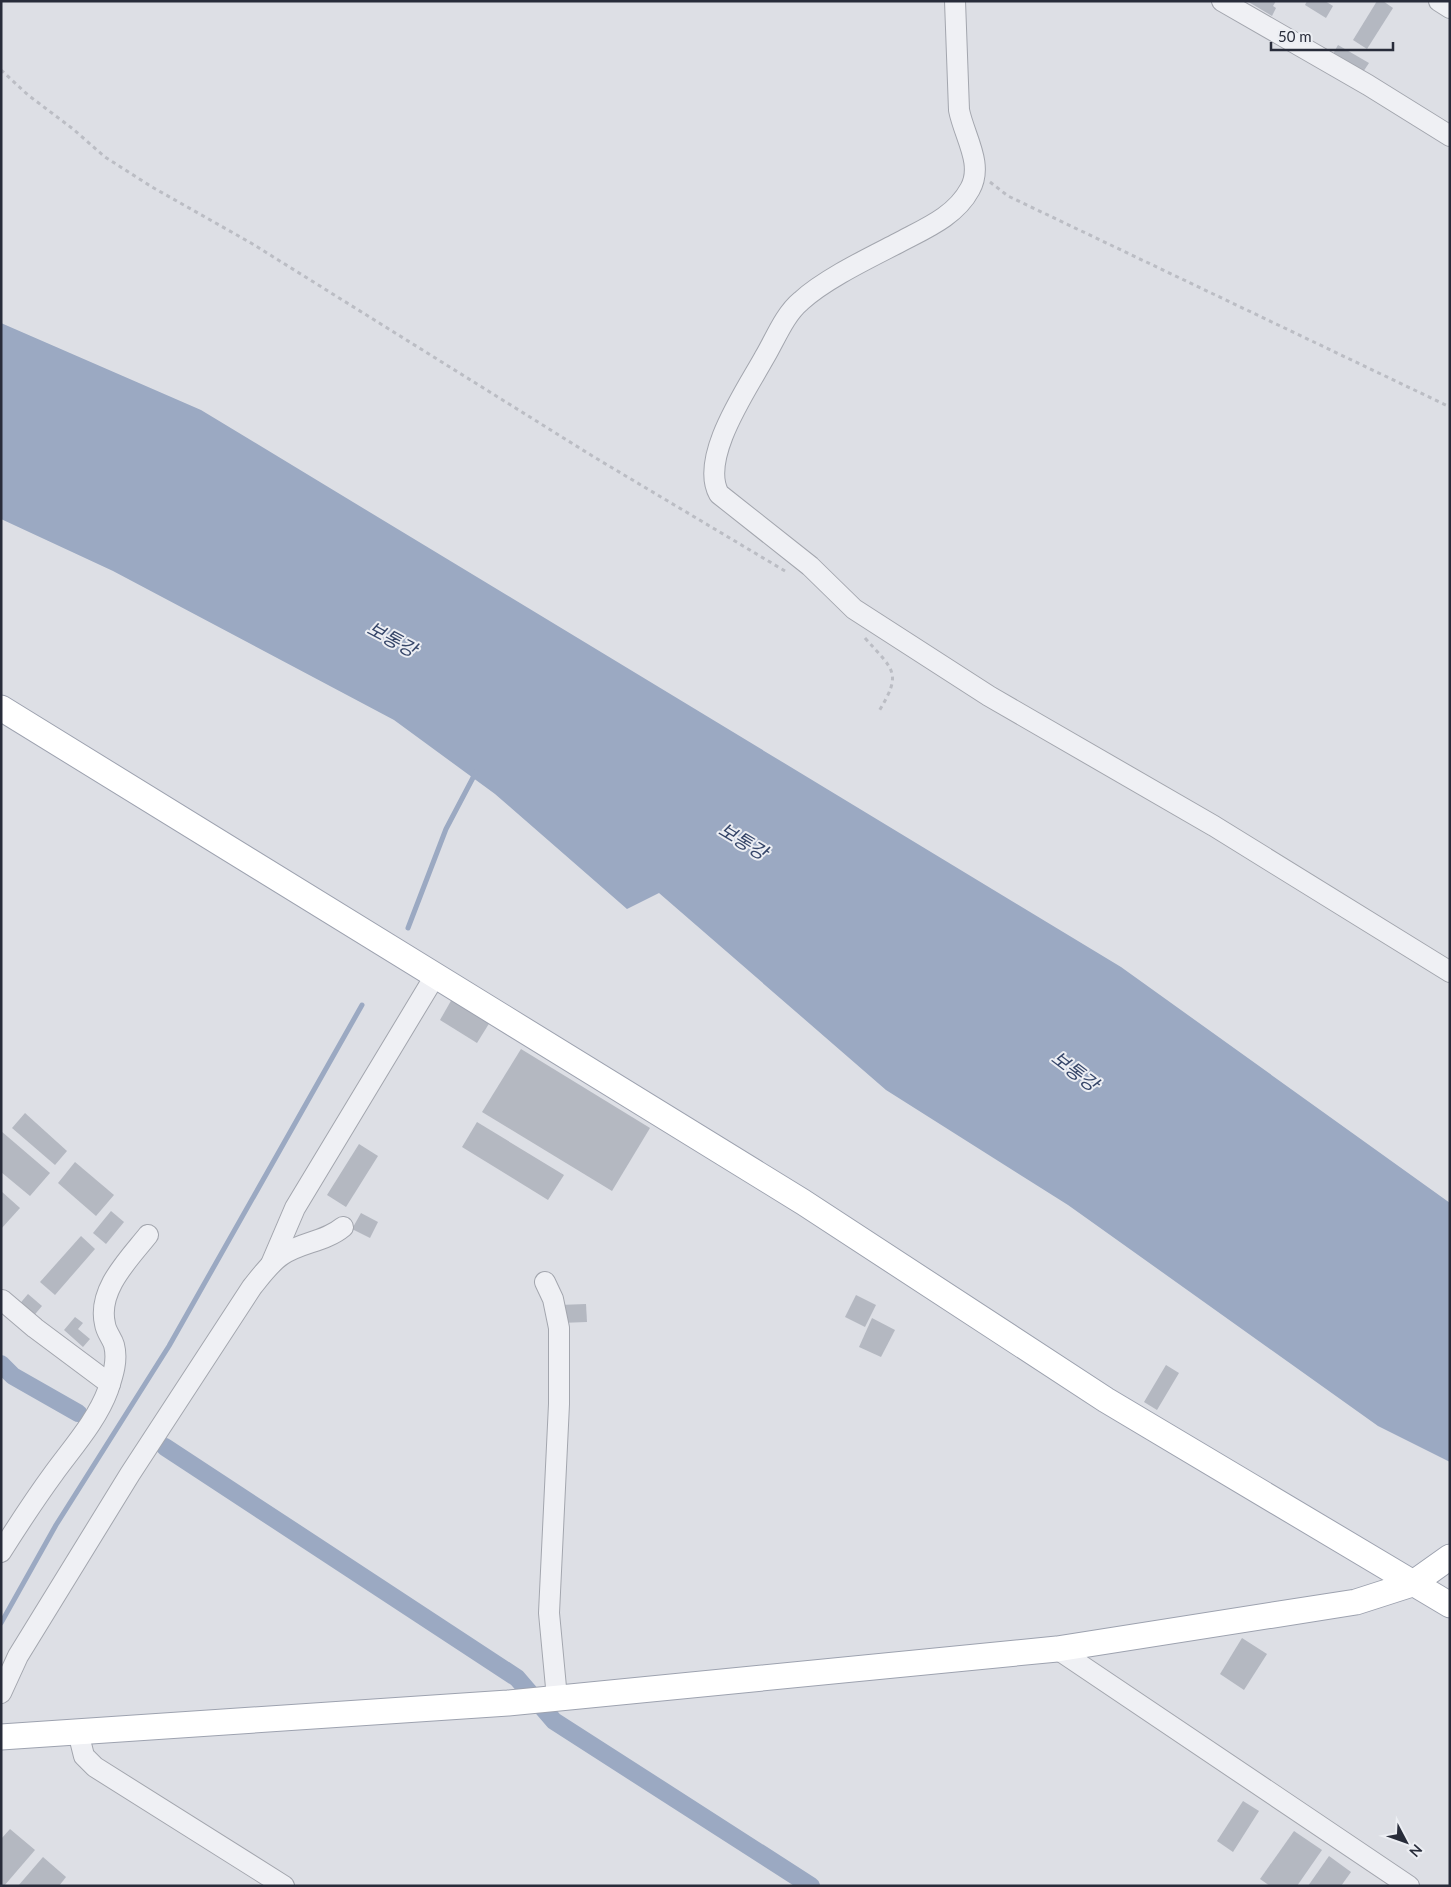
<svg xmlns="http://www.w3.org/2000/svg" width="1451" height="1887" viewBox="0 0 1451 1887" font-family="Lato,'Noto Sans KR',sans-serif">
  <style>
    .water { fill: #9ba9c2 }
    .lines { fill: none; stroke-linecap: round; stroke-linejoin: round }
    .stream { stroke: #9ba9c2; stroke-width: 5 }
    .canal { stroke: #9ba9c2; stroke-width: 18 }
    .building { fill: #b4b8c1 }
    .minor-casing { stroke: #a3a6ae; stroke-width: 22 }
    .major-casing { stroke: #9da2af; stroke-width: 27 }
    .path { stroke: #bbbdc4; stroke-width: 3; stroke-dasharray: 4 4; stroke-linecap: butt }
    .minor { stroke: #eff0f4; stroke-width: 20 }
    .major { stroke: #fff; stroke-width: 25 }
    .labels { text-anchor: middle; stroke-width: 4; stroke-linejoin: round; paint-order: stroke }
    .water-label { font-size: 19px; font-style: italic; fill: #364669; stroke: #eceef3 }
  </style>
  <rect width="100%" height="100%" fill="#dddfe5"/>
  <polygon class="water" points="1,323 201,410 1121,967 1450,1203 1450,1462 1378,1426 1068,1205 886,1090 659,893 627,909 495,794 394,720 113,571 1,519"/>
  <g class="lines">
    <g class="stream">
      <polyline points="408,928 446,829 476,772"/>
      <polyline points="1,1623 56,1525 169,1346 362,1005"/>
    </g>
    <g class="canal">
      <polyline points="1,1364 13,1376 78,1413"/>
      <polyline points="165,1447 517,1678 554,1721 811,1886"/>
    </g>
  </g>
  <g class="building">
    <polygon points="1247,1 1276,1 1273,6 1276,8 1272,16"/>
    <polygon points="1307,1 1325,1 1333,6 1326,18 1305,5"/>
    <polygon points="1377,1 1383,1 1393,8 1367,49 1353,40"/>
    <polygon points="1338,45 1369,63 1363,72 1333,54"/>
    <polygon points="452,999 490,1022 477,1043 440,1020"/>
    <polygon points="521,1049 650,1128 612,1191 482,1112"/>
    <polygon points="25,1113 67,1151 55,1165 12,1128"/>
    <polygon points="477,1122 564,1175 548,1200 462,1147"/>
    <polygon points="1,1131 50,1173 30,1196 1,1172"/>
    <polygon points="359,1144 378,1156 346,1207 327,1195"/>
    <polygon points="75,1162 114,1195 96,1216 58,1183"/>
    <polygon points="1,1191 20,1208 1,1229"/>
    <polygon points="111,1211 124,1222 106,1244 93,1233"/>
    <polygon points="361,1213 378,1222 370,1238 352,1229"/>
    <polygon points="81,1236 95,1249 55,1295 40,1282"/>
    <polygon points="28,1294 42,1306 31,1319 17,1307"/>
    <polygon points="856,1295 876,1305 865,1327 845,1317"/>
    <polygon points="586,1304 587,1322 560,1323 559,1305"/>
    <polygon points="75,1317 83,1323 78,1329 90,1339 83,1347 64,1330"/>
    <polygon points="872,1318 895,1330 881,1357 859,1347"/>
    <polygon points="1166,1365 1179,1373 1157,1410 1144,1402"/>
    <polygon points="1242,1638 1267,1654 1244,1690 1220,1674"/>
    <polygon points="1243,1801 1259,1811 1233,1852 1217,1841"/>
    <polygon points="10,1829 35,1850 4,1886 1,1886 1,1839"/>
    <polygon points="1294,1831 1322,1850 1297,1886 1270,1886 1260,1879"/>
    <polygon points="1329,1856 1351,1872 1341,1886 1308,1886"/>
    <polygon points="43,1857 66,1877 59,1886 18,1886"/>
  </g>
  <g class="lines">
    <defs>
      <g id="minor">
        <path d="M955,1L959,110C964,136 984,164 970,189C955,217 924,229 898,243C869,258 825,279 801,301C784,315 775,340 764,358C747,389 699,458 719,494L810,566L854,609L989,696L1214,826L1450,972"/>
        <polyline points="1222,1 1368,85 1450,136"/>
        <polyline points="1439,1 1450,8"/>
        <polyline points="271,1264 295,1208 435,976"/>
        <polyline points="545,1282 553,1299 559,1328 559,1404 549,1613 557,1698"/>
        <polyline points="2,1300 35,1328 110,1384"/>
        <path d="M1,1552C18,1525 35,1499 54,1473C73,1447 97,1420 108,1390C113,1375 118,1360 114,1345C112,1338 106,1332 105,1324C97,1290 129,1259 148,1235"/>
        <polyline points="1057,1649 1409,1886"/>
        <path d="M1,1693L18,1656L130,1474L252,1287C261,1276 270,1263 282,1255C301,1242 325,1242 343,1227"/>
        <polyline points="78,1732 84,1756 95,1767 284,1886"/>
      </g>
      <g id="major">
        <polyline points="1,708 803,1202 1106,1400 1450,1605"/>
        <polyline points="1,1737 508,1703 1057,1649 1356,1602 1412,1584 1450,1557"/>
      </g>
    </defs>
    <use href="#minor" class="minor-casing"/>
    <use href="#major" class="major-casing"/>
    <g class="path">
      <polyline points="1,70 28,95 73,129 105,157 152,187 251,243 594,457 785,571"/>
      <polyline points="990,182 1008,196 1450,407"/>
      <path d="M865,638C893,670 903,672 879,711"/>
    </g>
    <use href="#minor" class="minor"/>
    <use href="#major" class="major"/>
  </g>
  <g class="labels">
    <g class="water-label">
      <text transform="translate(392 639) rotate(28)" y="7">보통강</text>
      <text transform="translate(743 841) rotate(31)" y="7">보통강</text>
      <text transform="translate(1075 1071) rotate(37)" y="7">보통강</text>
    </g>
  </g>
  <rect width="1451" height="1887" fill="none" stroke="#282c3a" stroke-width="5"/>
  <g transform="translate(1406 1842) rotate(131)" stroke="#eceef3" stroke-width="4" paint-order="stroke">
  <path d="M0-4L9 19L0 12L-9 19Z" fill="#282c3a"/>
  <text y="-8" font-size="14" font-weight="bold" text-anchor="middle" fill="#282c3a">N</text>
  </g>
  <path d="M1271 42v8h122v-8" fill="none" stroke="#282c3a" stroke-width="2.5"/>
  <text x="1278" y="42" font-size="15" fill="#282c3a" stroke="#eceef3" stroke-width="4" paint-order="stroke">50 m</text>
</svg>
